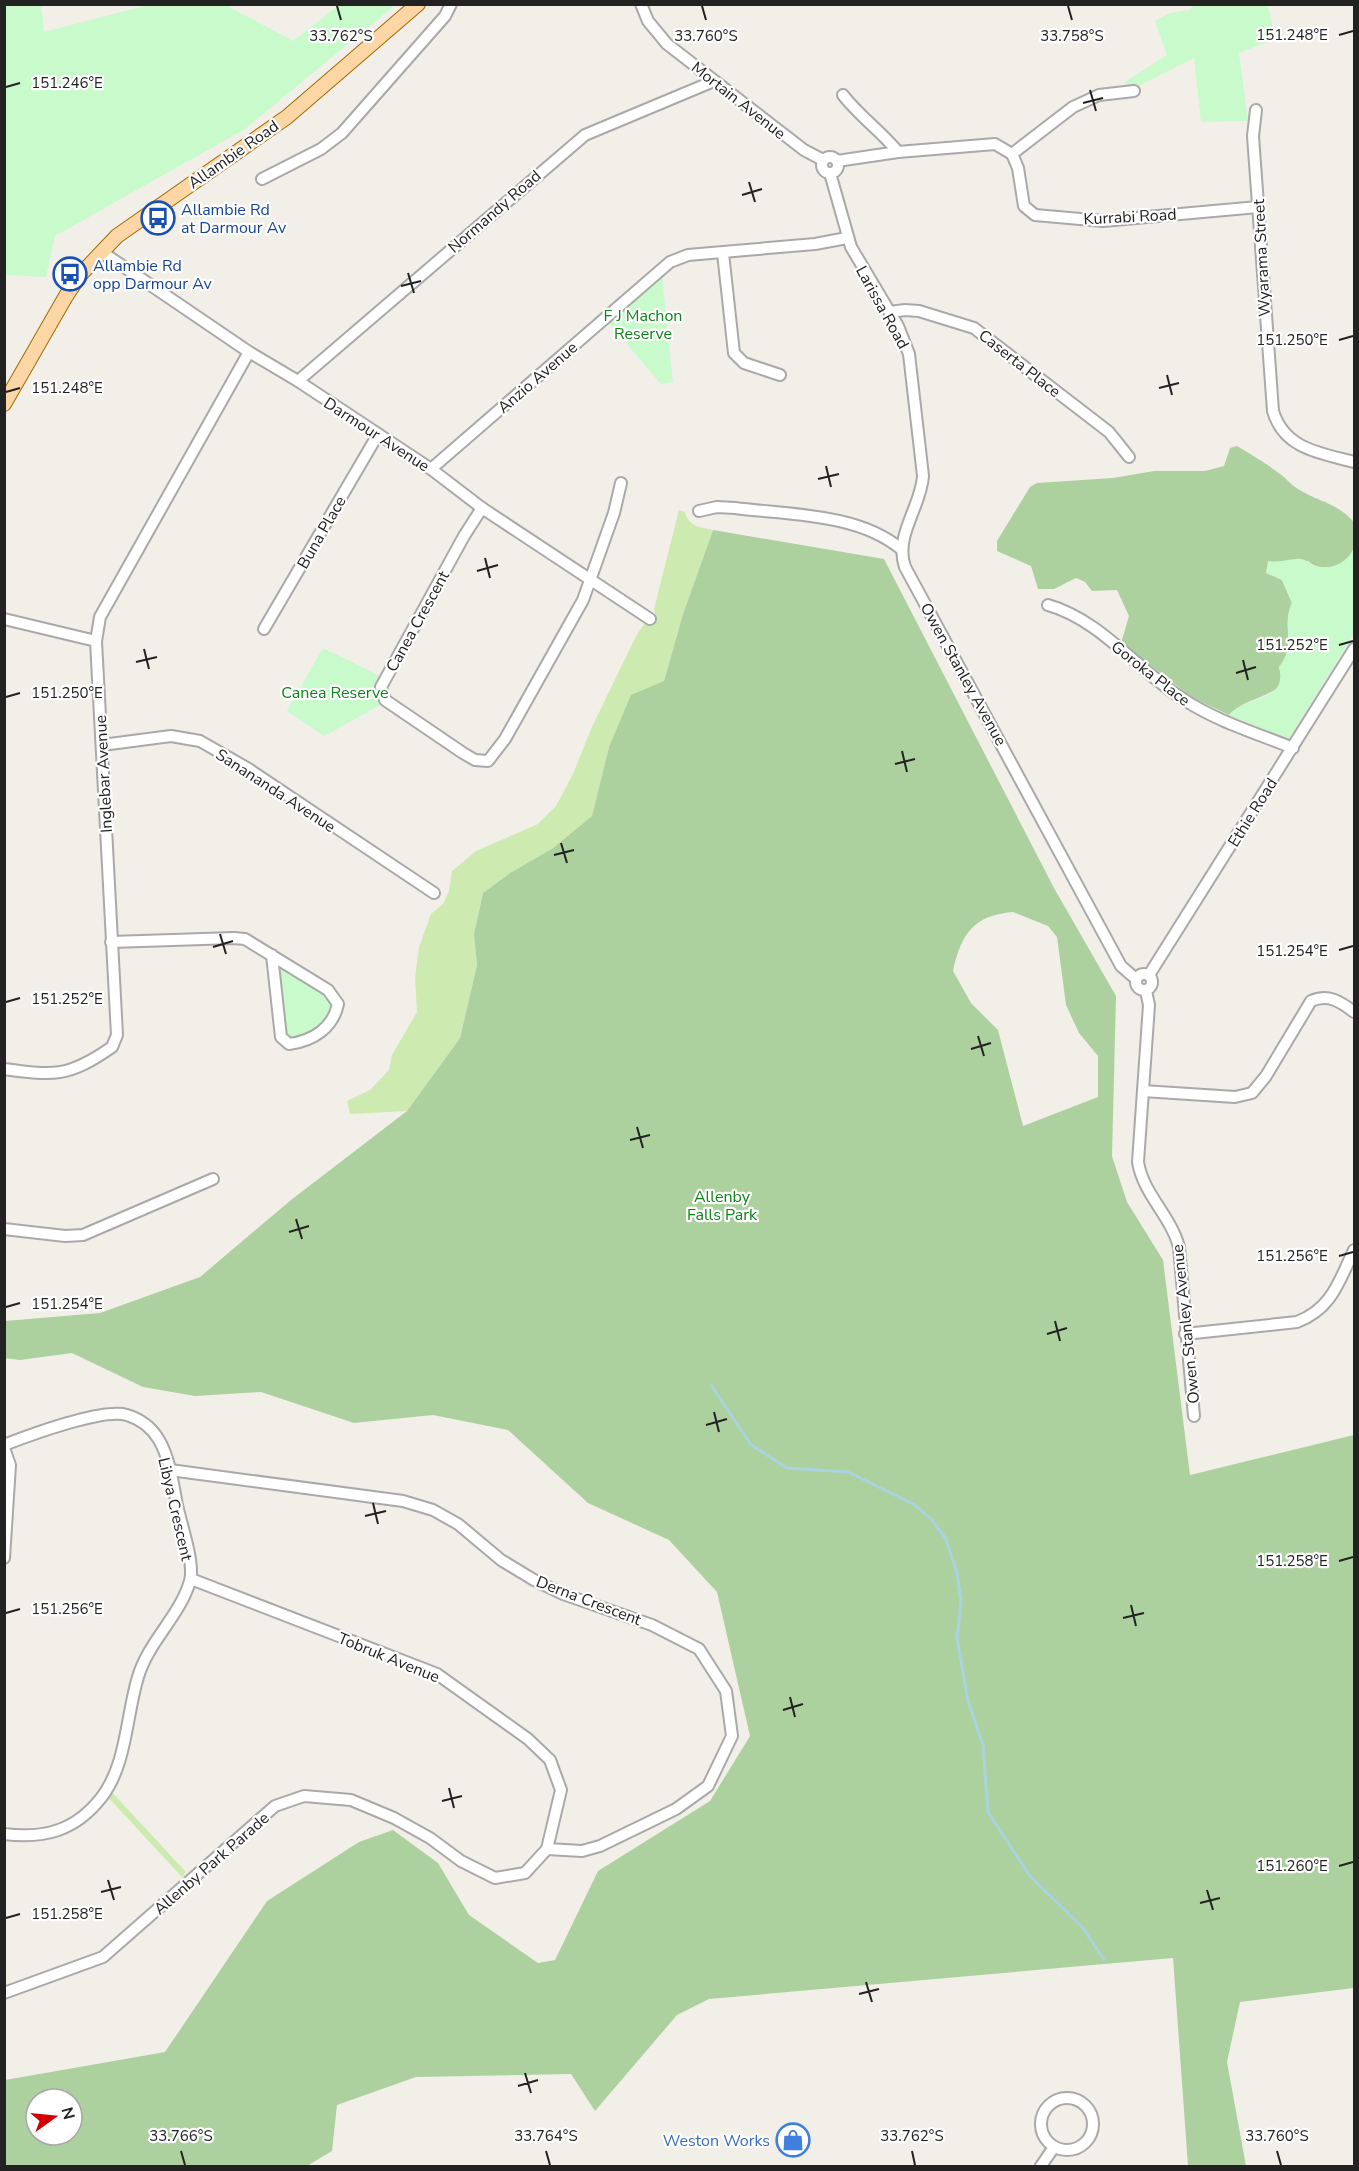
<svg xmlns="http://www.w3.org/2000/svg" width="1359" height="2171" viewBox="0 0 1359 2171" font-family="'Nunito Sans',sans-serif">
  <style>
    .grass { fill: #cdebb0 }
    .forest { fill: #add19e; fill-rule: evenodd }
    .park { fill: #c8facc }
    .lines { fill: none; stroke-linecap: round; stroke-linejoin: round }
    .stream { stroke: #aad3df; stroke-width: 3 }
    .minor-casing { stroke: #a9a9a9; stroke-width: 14 }
    .major-casing { stroke: #a06b00; stroke-width: 16 }
    .minor { stroke: #fff; stroke-width: 10 }
    .major { stroke: #fcd6a4; stroke-width: 14 }
    .ticks { fill: none; stroke: #222; stroke-width: 2 }
    .labels { text-anchor: middle; stroke-width: 4.5; stroke-linejoin: round; paint-order: stroke }
    .street-label { font-size: 16px; fill: #222; stroke: #fff }
    .transit-label { font-size: 16px; fill: #164399; stroke: #fff; text-anchor: start }
    .park-label { font-size: 16px; fill: #0c8416; stroke: #fff }
    .shop-label { font-size: 16px; fill: #366cbe; stroke: #fff; text-anchor: end }
    .ticks-label { font-size: 15px; text-anchor: middle; fill: #222; stroke: #fff; stroke-width: 4.5; stroke-linejoin: round; paint-order: stroke }
  </style>
  <rect width="100%" height="100%" fill="#f2efe9"/>
  <g class="grass">
    <path d="M679,510L685,512C689,527 700,527 713,530L683,614L664,681L609,747L592,816L553,848L510,873L483,893L474,934L477,965L460,1038L407,1111L350,1114L347,1101L370,1090L389,1070L392,1055L417,1012L415,978L419,947L431,914L443,904L449,891L452,871L476,851L538,824L556,806L573,774L591,729L636,636L645,623H654L656,619L654,609Z"/>
    <polygon points="107,1787 186,1872 182,1877 104,1793"/>
  </g>
  <g class="forest">
    <path d="M1237,446C1250,454 1264,462 1276,471C1284,476 1290,484 1298,489C1319,502 1335,502 1353,521C1355,529 1357,542 1354,550C1347,567 1320,573 1308,561L1282,563L1275,576L1282,580L1292,603C1281,627 1297,645 1279,667L1282,679L1280,686C1265,699 1242,700 1229,715L1193,698L1121,643L1129,616L1117,590L1092,591L1085,582L1076,578L1054,589H1038L1031,566L997,551V541L1030,487L1037,483L1113,478L1154,471H1205L1224,466L1230,448Z"/>
    <path d="M713,530L884,559L1054,888L1116,996L1112,1156L1127,1202L1163,1260L1190,1475L1354,1435V1988L1240,2002L1227,2062L1246,2166H1188L1173,1958L709,1999L677,2015L595,2111L571,2074L416,2077L337,2105L332,2151L307,2166H5V2080L165,2052L267,1901L359,1842L393,1830L438,1863L469,1915L538,1963L555,1960L598,1871L710,1801L750,1736L717,1592L669,1540L588,1503L508,1430L433,1415L354,1423L261,1392L195,1396L143,1387L72,1353L20,1360L4,1358L5,1321L100,1313L200,1277L291,1200L407,1111L460,1038L477,965L474,934L483,893L510,873L553,848L592,816L609,747L631,695L664,681L683,614ZM1013,912L1048,926L1057,937L1066,1005L1079,1033L1098,1056V1097L1023,1126L998,1030L971,1003L953,971C961,934 974,915 1013,912ZM36,2099H72V2135H36Z"/>
  </g>
  <g class="park">
    <polygon points="5,4 41,5 44,32 148,5 224,4 293,41 339,5 395,5 245,129 55,236 46,277 5,275"/>
    <polygon points="1193,5 1268,5 1275,39 1239,53 1248,121 1201,122 1194,58 1131,90 1125,82 1167,55 1155,21 1170,13 1190,10"/>
    <polygon points="662,276 673,382 661,384 608,322"/>
    <path d="M1354,547V634L1288,740L1229,715C1246,695 1288,703 1279,667C1299,644 1280,629 1292,603L1282,580L1266,573L1268,561C1282,563 1293,558 1301,559C1308,560 1309,564 1314,566C1330,572 1349,562 1354,547Z"/>
    <polygon points="323,648 380,676 377,691 384,703 324,736 287,711"/>
    <path d="M283,967L333,1002C331,1024 309,1035 290,1040L285,1033L280,977L281,969Z"/>
  </g>
  <g class="lines">
    <polyline class="stream" points="711,1385 751,1445 787,1468 848,1472 915,1505 932,1520 946,1539 957,1573 961,1602 957,1638 968,1701 983,1745 988,1812 1030,1876 1083,1928 1104,1960"/>
    <defs>
      <g id="minor">
        <polyline points="641,4 648,21 667,44 804,150 823,160"/>
        <path d="M843,95C859,116 881,131 898,152"/>
        <path d="M1256,110L1253,136L1273,411C1284,449 1320,453 1354,462"/>
        <polyline points="1012,154 1073,107 1099,95 1134,91"/>
        <circle cx="830" cy="165" r="8"/>
        <polyline points="837,161 898,152 995,144 1012,154 1018,168 1024,206 1035,215 1103,221 1258,207"/>
        <path d="M830,173L851,247L898,326L909,354L923,476C921,507 894,536 905,567L1121,966L1136,979"/>
        <polyline points="262,179 321,149 342,133 445,16 451,4"/>
        <polyline points="102,252 249,352 298,381 431,469 482,508 650,619"/>
        <polyline points="723,253 734,353 744,363 780,375"/>
        <polyline points="890,312 905,310 919,311 974,328 1109,432 1129,457"/>
        <polyline points="298,381 585,135 714,81"/>
        <polyline points="431,469 670,262 688,255 815,244 847,238"/>
        <polyline points="482,508 464,536 381,687 385,700 463,753 475,760 488,761 505,739 583,600 614,513 621,483"/>
        <path d="M699,511L717,507L735,508C789,515 858,513 901,549"/>
        <path d="M1048,605C1101,620 1137,670 1183,699C1216,721 1256,733 1293,748"/>
        <polyline points="4,619 96,641"/>
        <polyline points="264,629 377,436"/>
        <polyline points="102,745 171,736 200,741 247,768 434,893"/>
        <path d="M111,942L234,938L245,939L328,990L338,1004C333,1028 313,1041 289,1044L281,1037L272,955"/>
        <circle cx="1144" cy="982" r="8"/>
        <polyline points="1149,975 1354,649"/>
        <path d="M1146,991L1149,1005L1138,1162C1143,1194 1171,1216 1179,1247L1194,1416"/>
        <path d="M4,1069C55,1076 69,1077 112,1047L117,1035L96,641L100,617L249,352"/>
        <path d="M1143,1091L1235,1097L1252,1093L1266,1076L1311,1001C1328,993 1341,1002 1354,1012"/>
        <polyline points="4,1229 65,1236 83,1235 213,1179"/>
        <path d="M1185,1334L1297,1322C1332,1309 1339,1281 1354,1250"/>
        <path d="M4,1445C30,1435 103,1408 127,1415C140,1419 152,1428 159,1440C170,1459 173,1484 177,1505C181,1524 195,1564 190,1581C180,1616 148,1642 138,1677C126,1716 127,1765 101,1798C75,1831 44,1839 4,1834"/>
        <polyline points="4,1448 10,1465 4,1558"/>
        <polyline points="170,1470 403,1501 433,1510 458,1524 501,1560 534,1580 563,1594 652,1625 699,1649 726,1691 732,1736 708,1786 676,1809 600,1846 582,1851 547,1849"/>
        <polyline points="4,1993 103,1957 275,1806 304,1796 351,1800 394,1818 430,1838 461,1861 495,1878 525,1873 547,1849 561,1790 550,1760 528,1739 437,1674 191,1579"/>
        <circle cx="1067" cy="2124" r="26"/>
        <polyline points="1041,2166 1054,2147"/>
      </g>
      <polyline id="major" points="4,404 66,296 80,275 117,236 287,117 418,4"/>
    </defs>
    <use href="#minor" class="minor-casing"/>
    <use href="#major" class="major-casing"/>
    <use href="#minor" class="minor"/>
    <use href="#major" class="major"/>
  </g>
  <path class="ticks" d="M337,6L341,20M702,6L706,20M1068,6L1072,20M1339,35L1353,31M6,87L20,83M1090,90L1096,111M1083,103L1103,98M749,182L755,202M742,195L762,189M408,273L414,293M401,286L421,281M1339,340L1353,336M1167,375L1172,395M1159,388L1179,383M6,392L20,388M826,466L831,487M818,479L839,474M485,558L490,578M477,571L498,565M1339,645L1353,641M144,649L149,669M1243,660L1248,680M136,662L157,657M1236,673L1256,667M6,697L20,693M902,751L907,772M895,764L915,759M561,843L567,863M554,855L574,850M220,934L226,954M213,947L233,941M1339,950L1353,946M6,1002L20,998M978,1036L984,1056M971,1049L991,1043M637,1127L643,1148M630,1140L650,1135M296,1219L302,1239M289,1232L309,1226M1339,1256L1353,1252M6,1307L20,1303M1055,1321L1060,1341M1047,1334L1067,1328M714,1412L719,1432M706,1425L727,1419M373,1503L378,1524M365,1516L386,1511M1339,1561L1353,1557M1131,1605L1136,1626M6,1613L20,1609M1123,1618L1144,1613M790,1697L795,1717M783,1710L803,1704M449,1788L454,1808M442,1801L462,1796M1339,1866L1353,1862M108,1880L114,1900M1207,1890L1213,1910M101,1892L121,1887M1200,1903L1220,1898M6,1918L20,1914M866,1982L872,2002M859,1994L879,1989M525,2073L531,2093M518,2086L538,2080M181,2151L185,2165M546,2151L550,2165M912,2151L915,2165M1277,2151L1281,2165"/>
  <defs>
    <symbol id="bus-ring" viewBox="-11 -11 22 22"><circle r="9.5" fill="#fff" stroke="#1a4fb4" stroke-width="1.5"/><path d="M-5-6H5V4H4V6H2V4H-2V6H-4V4H-5ZM-3.5-4V0h7V-4ZM-3.5 1.2v1.5H-2V1.2ZM2 1.2v1.5H3.5V1.2Z" fill="#1a4fb4"/></symbol>
    <symbol id="shop-ring" viewBox="-11 -11 22 22"><circle r="9.5" fill="#fff" stroke="#3f7fe0" stroke-width="1.5"/><path d="M-5-2.5h2.3a2.7 3.5 0 0 1 5.4 0H5L5.5 6h-11ZM-1.5-2.5h3a1.5 2.3 0 0 0-3 0Z" fill="#3f7fe0"/></symbol>
  </defs>
  <g fill-rule="evenodd">
    <use href="#bus-ring" x="139" y="199" width="38" height="38"/>
    <use href="#bus-ring" x="51" y="255" width="38" height="38"/>
    <use href="#shop-ring" x="774" y="2121" width="38" height="38"/>
  </g>
  <g class="labels">
    <g class="street-label">
      <text transform="translate(739 100) rotate(38)" y="6">Mortain Avenue</text>
      <text transform="translate(233 154) rotate(-35)" y="6">Allambie Road</text>
      <text transform="translate(494 211) rotate(-41)" y="6">Normandy Road</text>
      <text transform="translate(1130 216) rotate(-3)" y="6">Kurrabi Road</text>
      <text transform="translate(1261 258) rotate(-93)" y="6">Wyarama Street</text>
      <text transform="translate(883 307) rotate(61)" y="6">Larissa Road</text>
      <text transform="translate(1020 363) rotate(38)" y="6">Caserta Place</text>
      <text transform="translate(537 377) rotate(-41)" y="6">Anzio Avenue</text>
      <text transform="translate(377 434) rotate(33)" y="6">Darmour Avenue</text>
      <text transform="translate(321 532) rotate(-60)" y="6">Buna Place</text>
      <text transform="translate(417 621) rotate(-61)" y="6">Canea Crescent</text>
      <text transform="translate(1151 673) rotate(38)" y="6">Goroka Place</text>
      <text transform="translate(964 674) rotate(61)" y="6">Owen Stanley Avenue</text>
      <text transform="translate(103 774) rotate(-93)" y="6">Inglebar Avenue</text>
      <text transform="translate(276 790) rotate(33)" y="6">Sanananda Avenue</text>
      <text transform="translate(1252 812) rotate(-58)" y="6">Ethie Road</text>
      <text transform="translate(1185 1324) rotate(-96)" y="6">Owen Stanley Avenue</text>
      <text transform="translate(176 1509) rotate(77)" y="6">Libya Crescent</text>
      <text transform="translate(589 1600) rotate(21)" y="6">Derna Crescent</text>
      <text transform="translate(389 1657) rotate(22)" y="6">Tobruk Avenue</text>
      <text transform="translate(211 1863) rotate(-41)" y="6">Allenby Park Parade</text>
    </g>
    <g class="transit-label">
      <text x="181" y="215">Allambie Rd<tspan x="181" dy="18">at Darmour Av</tspan></text>
      <text x="93" y="271">Allambie Rd<tspan x="93" dy="18">opp Darmour Av</tspan></text>
    </g>
    <g class="park-label">
      <text x="643" y="321">F J Machon<tspan x="643" dy="18">Reserve</tspan></text>
      <text x="335" y="698">Canea Reserve</text>
      <text x="722" y="1202">Allenby<tspan x="722" dy="18">Falls Park</tspan></text>
    </g>
    <g class="shop-label">
      <text x="770" y="2146">Weston Works</text>
    </g>
  </g>
  <g class="ticks-label">
    <text x="1292" y="40">151.248°E</text>
    <text x="341" y="41">33.762°S</text>
    <text x="706" y="41">33.760°S</text>
    <text x="1072" y="41">33.758°S</text>
    <text x="67" y="88">151.246°E</text>
    <text x="1292" y="345">151.250°E</text>
    <text x="67" y="393">151.248°E</text>
    <text x="1292" y="650">151.252°E</text>
    <text x="67" y="698">151.250°E</text>
    <text x="1292" y="956">151.254°E</text>
    <text x="67" y="1004">151.252°E</text>
    <text x="1292" y="1261">151.256°E</text>
    <text x="67" y="1309">151.254°E</text>
    <text x="1292" y="1566">151.258°E</text>
    <text x="67" y="1614">151.256°E</text>
    <text x="1292" y="1871">151.260°E</text>
    <text x="67" y="1919">151.258°E</text>
    <text x="181" y="2141">33.766°S</text>
    <text x="546" y="2141">33.764°S</text>
    <text x="912" y="2141">33.762°S</text>
    <text x="1277" y="2141">33.760°S</text>
  </g>
  <rect width="1359" height="2171" fill="none" stroke="#222222" stroke-width="12"/>
  <g transform="translate(54 2117) rotate(75)"><circle r="28" fill="#ffffff" stroke="#a7a7a7" stroke-width="1.5"/>
  <path d="M0-4.5L10 22L0 15L-10 22Z" fill="#d40000"/>
  <text y="-9" font-size="16" font-weight="bold" text-anchor="middle" fill="#222222">N</text>
  </g>
</svg>
